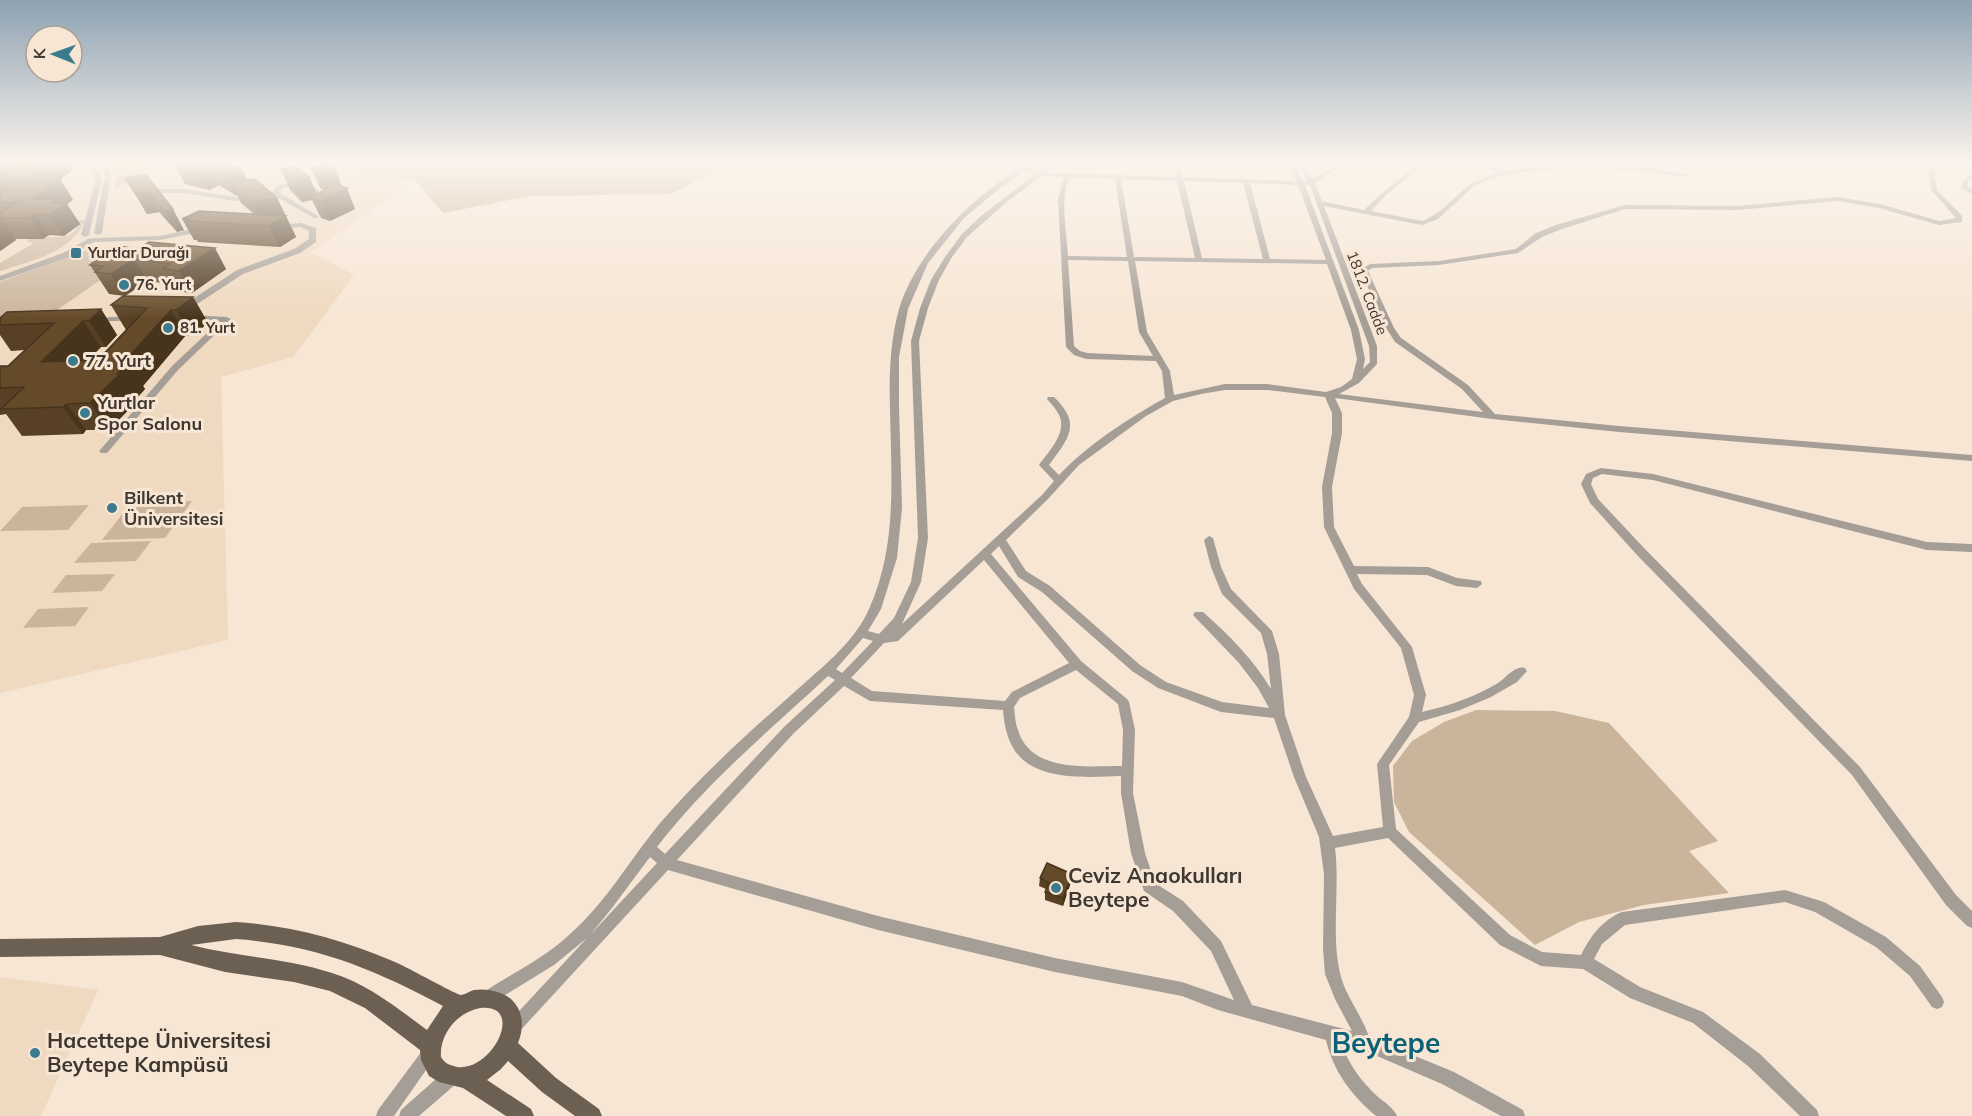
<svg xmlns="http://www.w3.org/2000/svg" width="1972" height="1116" viewBox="0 0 1972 1116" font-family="Mulish,sans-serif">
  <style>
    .built { fill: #efd9c0 }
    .green { fill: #cab49c }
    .forest { fill: #caab87 }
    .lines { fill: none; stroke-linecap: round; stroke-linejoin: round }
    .minor { fill: #a59e96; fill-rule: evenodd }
    .major { fill: #6c6052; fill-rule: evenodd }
    .wall { fill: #574023 }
    .shaded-wall { fill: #47341d }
    .building { fill: #654a29; stroke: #47341d; stroke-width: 1.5 }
    .poi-dot { fill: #3b7b8e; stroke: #f7e6d4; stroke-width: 2 }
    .labels { text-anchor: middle; stroke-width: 6; stroke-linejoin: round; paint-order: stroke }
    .far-poi-label { font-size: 15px; font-weight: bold; fill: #3f3831; stroke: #f7e6d4; text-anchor: start }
    .far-street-label { font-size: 15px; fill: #3f3831; stroke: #f7e6d4 }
    .poi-label { font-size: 18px; font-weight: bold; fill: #3f3831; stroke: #f7e6d4; text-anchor: start }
    .near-poi-label { font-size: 21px; font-weight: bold; fill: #3f3831; stroke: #f7e6d4; text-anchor: start }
    .near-district-label { font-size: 28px; font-weight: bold; fill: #0b6176; stroke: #f7e6d4 }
  </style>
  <rect width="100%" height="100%" fill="#f7e6d4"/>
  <g class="built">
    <polygon points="0,163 730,163 671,194 530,196 443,213 415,180 311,252 354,275 293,357 221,377 228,640 0,693"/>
    <polygon points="0,977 98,990 41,1116 0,1116"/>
  </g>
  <g class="green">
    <polygon points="314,163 730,163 671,194 530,196 443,213 415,180"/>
    <path d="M71,220H85C72,253 30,261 0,271V263L34,243L26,242L30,239L68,236L77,229L74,228Z"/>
    <polygon points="92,248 138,254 44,319 0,321 0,282"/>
    <polygon points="192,501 165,538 102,540 131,503"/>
    <polygon points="89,505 68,530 0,531 22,507"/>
    <polygon points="151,541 136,561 74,563 91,543"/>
    <polygon points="115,574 102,591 52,593 66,575"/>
    <polygon points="89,607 75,626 23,628 38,609"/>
    <polygon points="1476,710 1555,711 1609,723 1718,841 1689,851 1729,893 1644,905 1579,922 1535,945 1409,832 1394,802 1393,766 1412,741 1444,722"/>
  </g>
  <polygon class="forest" points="113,163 150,163 144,174 114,189 119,171"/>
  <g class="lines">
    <g class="minor">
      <polygon points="73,163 93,165 102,178 89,235 85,237 81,235 96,178 89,168"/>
      <path d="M96,163C105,163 109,166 111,175L102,233L98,235L94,233L105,175L103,169Z"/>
      <path d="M1011,163H1019L1024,166L1029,163H1037L1029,168L1039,172L1052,163H1059L1047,172L1055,173L1176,177L1173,163H1179L1183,177L1296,181L1288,163H1294L1303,181H1307L1298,163H1304L1313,179L1340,163H1347L1315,183L1322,201L1364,210L1383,192L1420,163H1427L1387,194L1371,211L1422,221L1427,219L1440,211L1470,184L1497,173L1480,163H1488L1503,171L1555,165L1635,167L1632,163H1639L1644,167L1687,174V176L1685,177L1642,171L1579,168L1531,171L1509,174L1491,179L1474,186L1438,219L1422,225L1324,206L1377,346V364L1359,383L1339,394L1483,412L1462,389L1395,342L1386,328L1360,270L1370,264L1439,261L1516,249L1536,233L1556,225L1625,205L1737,206L1837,197L1880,204L1939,221L1956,218L1931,190L1928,168L1933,163H1940L1934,169L1937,190L1962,216V222L1939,225L1879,208L1837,201L1737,210L1625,209L1562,229L1542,237L1518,253L1439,265L1372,268L1368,271L1394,328L1401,338L1468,385L1495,414L1619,426L1972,455V461L1619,432L1492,419L1335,398L1342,413V433L1332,487L1334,527L1354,566L1428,567L1457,578L1481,581L1482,584L1477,588L1456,586L1427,575L1357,574L1362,584L1412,647L1426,695L1422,712C1448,706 1475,697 1498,683C1506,678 1515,665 1525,668L1527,671L1517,682L1491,697L1460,710L1419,722L1389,765L1396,829L1510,935L1542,952L1581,955C1590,937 1602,920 1622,912L1785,890L1824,902L1886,937L1920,966L1942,997L1944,1002L1942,1007L1937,1009L1932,1007L1910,976L1876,947L1815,912L1785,902L1625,925L1602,944L1594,959L1640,987L1703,1012L1760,1054L1817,1110L1819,1116H1800L1748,1066L1693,1023L1630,998L1583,969L1541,966L1500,945L1388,838L1335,848C1340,888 1331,935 1340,973C1345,996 1362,1015 1369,1037L1454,1072L1523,1110L1525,1116H1501L1442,1084L1363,1050L1342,1044C1348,1064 1362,1082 1377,1096C1384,1102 1393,1107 1397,1116H1376C1352,1096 1333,1071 1326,1040L1218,1010L1182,996L1055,972L878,930L668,870L518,1033L513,1036L508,1033L505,1028L508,1023L587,938L554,965L492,1003L487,1005L482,1003L480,998L482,993C511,974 543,959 569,935C606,903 630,859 661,822C706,770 757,725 808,680C831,660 857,637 869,609C898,545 891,476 890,408C889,376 890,341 899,309C916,253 970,199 1019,169ZM1024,171L1034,175L981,216L962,234L945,257L931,280L920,308L911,341L918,538L911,582L894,618L879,634L868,631L881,609L897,558L902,508L899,407V357L908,309L928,263L964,218L999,189ZM1042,176L1064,177L1058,200L1066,347L1074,355L1086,359L1156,361L1162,371L1165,398C1129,418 1087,445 1059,475L1049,465C1069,438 1082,424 1054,397H1048L1047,399C1050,403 1054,406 1056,410C1071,429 1050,450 1039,465L1054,481L1042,495L902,624L921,582L928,538L919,341L928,308L939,280L952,257L967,237L1008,201ZM1070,177L1115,179L1127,257L1068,256C1067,234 1059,197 1070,177ZM1121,179L1177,181L1195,258L1134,257ZM1184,181L1243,183L1263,259L1202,258ZM1250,183L1298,185L1326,260L1270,259ZM1305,185H1309L1311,188L1369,346L1370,362L1363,369L1365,359L1359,330ZM1068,260L1128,261L1139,332L1153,356L1087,353L1080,351L1074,346ZM1135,261L1327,264L1351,330L1357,359L1352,379L1341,387L1326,392L1267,384H1225L1174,395L1170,371L1147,332ZM1225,390H1267L1325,397L1332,413V433L1322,487L1324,527L1354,589L1401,648L1414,695L1409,717L1377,764L1383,827L1333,836L1306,777L1285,715L1279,654L1272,631L1231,589L1221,567L1213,538L1209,536L1204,540L1211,567L1222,594L1261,633L1267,654L1271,689C1253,659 1229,635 1203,612H1195L1193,615L1239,663L1258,688L1269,708L1222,702L1166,682L1140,665L1050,586L1026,571L1006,540L1048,499L1079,465L1146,416L1173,401L1201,394ZM999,546L1018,577L1042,592L1132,671L1158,688L1221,712L1274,718L1294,777L1319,837L1324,874L1323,949L1325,974L1335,999L1352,1031L1252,1005L1221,941L1183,901L1155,883L1145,853L1133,793L1135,730L1129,702L1127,699L1081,661L991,554ZM984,560L1069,663L1012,692L1005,701L872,691L851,678L884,643L898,641ZM863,638L873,641L842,673L836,669ZM1076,670L1118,704L1123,730L1122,766C1087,766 1031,773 1018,730C1015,723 1015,714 1014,707L1020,698ZM828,676L835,680L785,726L665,854L657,847C707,782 769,731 828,676ZM844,686L870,701L1003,710C1004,724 1007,739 1015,751C1037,782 1088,777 1121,776V793L1131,853L1144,891L1173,911L1211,951L1234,1000L1182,982L1055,958L878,916L677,860L793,734ZM650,857L657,863L590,935L612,908Z"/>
      <polygon points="1972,173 1972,179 1968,183 1968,187 1972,189 1972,194 1961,188 1963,181"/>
      <polygon points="303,179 331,199 331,201 327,201 302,183 282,188 280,193 318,216 318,218 314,218 275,196 235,201 183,193 153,193 150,191 153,189 183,189 235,197 273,192 277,186"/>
      <polygon points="301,223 316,228 316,242 300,253 243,274 188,310 182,310 182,306 237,270 294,249 309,239 309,231 300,227 277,229 273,227 277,225"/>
      <polygon points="202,227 205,227 205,231 160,240 94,242 69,257 0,281 0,276 63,253 88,239 95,238 160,236"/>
      <polygon points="189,315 227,317 231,319 178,370 107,453 101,453 99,451 101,449 172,366 220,321 192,319 189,319"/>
      <polygon points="134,316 138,318 137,320 93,322 89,320 93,318"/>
      <polygon points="1601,468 1653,474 1927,542 1972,544 1972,552 1927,550 1653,480 1602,474 1593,478 1591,484 1598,499 1645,549 1860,767 1956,895 1972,911 1972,928 1967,926 1946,905 1852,775 1637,555 1590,503 1581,484 1586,474"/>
      <polygon points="430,1044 435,1047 438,1052 435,1057 394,1116 376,1116 378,1110 425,1047"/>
      <polygon points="451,1069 457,1071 459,1077 457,1083 419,1116 399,1116 401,1110 445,1071"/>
    </g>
    <path class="major" d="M236,922C294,926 342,940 395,962C405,966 457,995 461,995C464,995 470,991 474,990C486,988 503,991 512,1000C524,1012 524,1028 518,1043L556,1078L599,1109L602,1116H575L542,1092L508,1061L501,1069L487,1080L531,1109L534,1116H506L463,1088L439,1082L429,1076L421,1060L420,1050L365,1008L330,991L294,982L225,972L160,955L0,957V939L160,937L198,926ZM236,939C316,945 374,969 443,1006L427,1030C397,1008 368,984 332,973C287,958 237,957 191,945ZM480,1008C526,1003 493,1072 457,1067C450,1065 445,1064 441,1057C439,1035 457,1012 480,1008Z"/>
  </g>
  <g class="wall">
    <polygon points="0,163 74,169 60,179 73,200 67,204 80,224 64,236 49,235 43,239 15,239 16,240 0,251"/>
    <polygon points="174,163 219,163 243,172 247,180 277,198 296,237 280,247 198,242 197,240 194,240 182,219 254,214 241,203 237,195 235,195 219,185 209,190 185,184"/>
    <polygon points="311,168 343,187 355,209 330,221 321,218 312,200 302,202 290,190 281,169 309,177 317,194 323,190 320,188"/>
    <polygon points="146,175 184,230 177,232 159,212 147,214 125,178"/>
    <polygon points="112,249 226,269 192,293 175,291 171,284 147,281 125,296 109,294 90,265"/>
    <polygon points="193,297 208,323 192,336 186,335 143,386 145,389 136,399 137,401 109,430 86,430 83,434 22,436 6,414 0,415 0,366 8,366 25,350 11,351 0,335 0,318 101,309 117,335 106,347 101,347 87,361 98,360 126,330 111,305"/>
    <polygon points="1040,878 1071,882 1063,906 1045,900 1045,892 1046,889 1039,886"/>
  </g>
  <g class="shaded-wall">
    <polygon points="41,163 70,163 74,169 60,179 73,200 67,204 80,224 64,236 50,215 32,199 31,170"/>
    <polygon points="209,165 219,185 209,190 198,170"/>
    <polygon points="335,170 344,190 347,188 355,209 330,221 321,201 329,195 320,174"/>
    <polygon points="243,172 253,192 230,182 237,195 235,195 225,174"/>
    <polygon points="309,177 319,198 311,198 312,200 302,202 293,181"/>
    <polygon points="148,191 159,212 147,214 135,193"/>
    <polygon points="277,198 296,237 280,247 269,226 263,223 253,202"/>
    <polygon points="173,209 184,230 177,232 165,211"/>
    <polygon points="36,214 49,235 43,239 30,218"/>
    <polygon points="2,219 16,240 0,251 0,220"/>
    <polygon points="215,248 226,269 192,293 179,271"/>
    <polygon points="134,259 147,281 125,296 111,274"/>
    <polygon points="193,297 208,323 192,336 176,310"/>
    <polygon points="101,309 117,335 106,347 89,321"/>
    <polygon points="171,310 186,335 143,386 145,389 136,399 137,401 109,430 90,403 117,374 123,363"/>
    <polygon points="83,321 101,347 60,388 41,362"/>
    <polygon points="67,404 86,430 83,434 63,407"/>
    <polygon points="1072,874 1071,882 1063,906 1063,898"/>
  </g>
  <g class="building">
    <polygon points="0,163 41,163 31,170 44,170 36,175 58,175 52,179 61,179 32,199 58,199 53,203 67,203 50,215 36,214 30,218 0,218 0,214 17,202 0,202 0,194 7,189 0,189"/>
    <polygon points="174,163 219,163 226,164 233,163 243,172 225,174 209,165 198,170"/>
    <polygon points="328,163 335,170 320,174 311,168"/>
    <polygon points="296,166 309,177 293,181 281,169"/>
    <polygon points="146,175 173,209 165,211 148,191 135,193 125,178"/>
    <polygon points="255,179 277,198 253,202 230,182"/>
    <polygon points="333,184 347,188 321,201 311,198"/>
    <polygon points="199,211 286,216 269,226 186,221 189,219 182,219"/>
    <polygon points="149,242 215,248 179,271 163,269 170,264 134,259 111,274 95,272 104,266 90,265 112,249 119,246 138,249"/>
    <polygon points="123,296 193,297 176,310 171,310 123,363 128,363 117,374 120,374 90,403 67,404 63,407 1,409 24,387 0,388 0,366 8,366 54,323 0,325 0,318 7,312 101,309 89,321 83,321 41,362 98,360 147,308 111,305"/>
    <polygon points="1047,863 1072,874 1063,898 1045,892 1049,883 1040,878"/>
  </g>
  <linearGradient id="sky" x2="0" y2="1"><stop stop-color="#8da2b3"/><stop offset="0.51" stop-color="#fbf4ec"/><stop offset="1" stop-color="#fbf4ec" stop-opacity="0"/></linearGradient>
  <rect width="1972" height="319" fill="url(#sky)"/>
  <g class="poi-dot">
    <rect x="70" y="247" width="12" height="12" rx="3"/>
    <circle cx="124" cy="285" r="6"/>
    <circle cx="168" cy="328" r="6"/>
    <circle cx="73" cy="361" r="6"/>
    <circle cx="85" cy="413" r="6"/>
    <circle cx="112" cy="508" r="6"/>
    <circle cx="1056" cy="888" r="6"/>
    <circle cx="35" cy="1053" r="6"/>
  </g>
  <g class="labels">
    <g class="far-poi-label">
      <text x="88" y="258">Yurtlar Durağı</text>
      <text x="136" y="290">76. Yurt</text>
      <text x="180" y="333">81. Yurt</text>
    </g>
    <g class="far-street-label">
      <text transform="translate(1367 293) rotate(69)" y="5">1812. Cadde</text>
    </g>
    <g class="poi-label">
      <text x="85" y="367">77. Yurt</text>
      <text x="97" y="409">Yurtlar<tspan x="97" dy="21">Spor Salonu</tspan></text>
      <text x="124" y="504">Bilkent<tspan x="124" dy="21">Üniversitesi</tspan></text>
    </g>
    <g class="near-poi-label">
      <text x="1068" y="883">Ceviz Anaokulları<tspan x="1068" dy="24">Beytepe</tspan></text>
      <text x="47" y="1048">Hacettepe Üniversitesi<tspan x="47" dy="24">Beytepe Kampüsü</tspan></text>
    </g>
    <g class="near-district-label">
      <text x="1386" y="1053">Beytepe</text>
    </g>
  </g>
  <g transform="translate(54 54) rotate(271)"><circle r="28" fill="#f7e6d4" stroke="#ada093" stroke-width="1.5"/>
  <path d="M0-4.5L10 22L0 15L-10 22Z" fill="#3b7b8e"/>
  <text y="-9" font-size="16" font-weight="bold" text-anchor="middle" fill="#3f3831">K</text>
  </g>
</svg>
